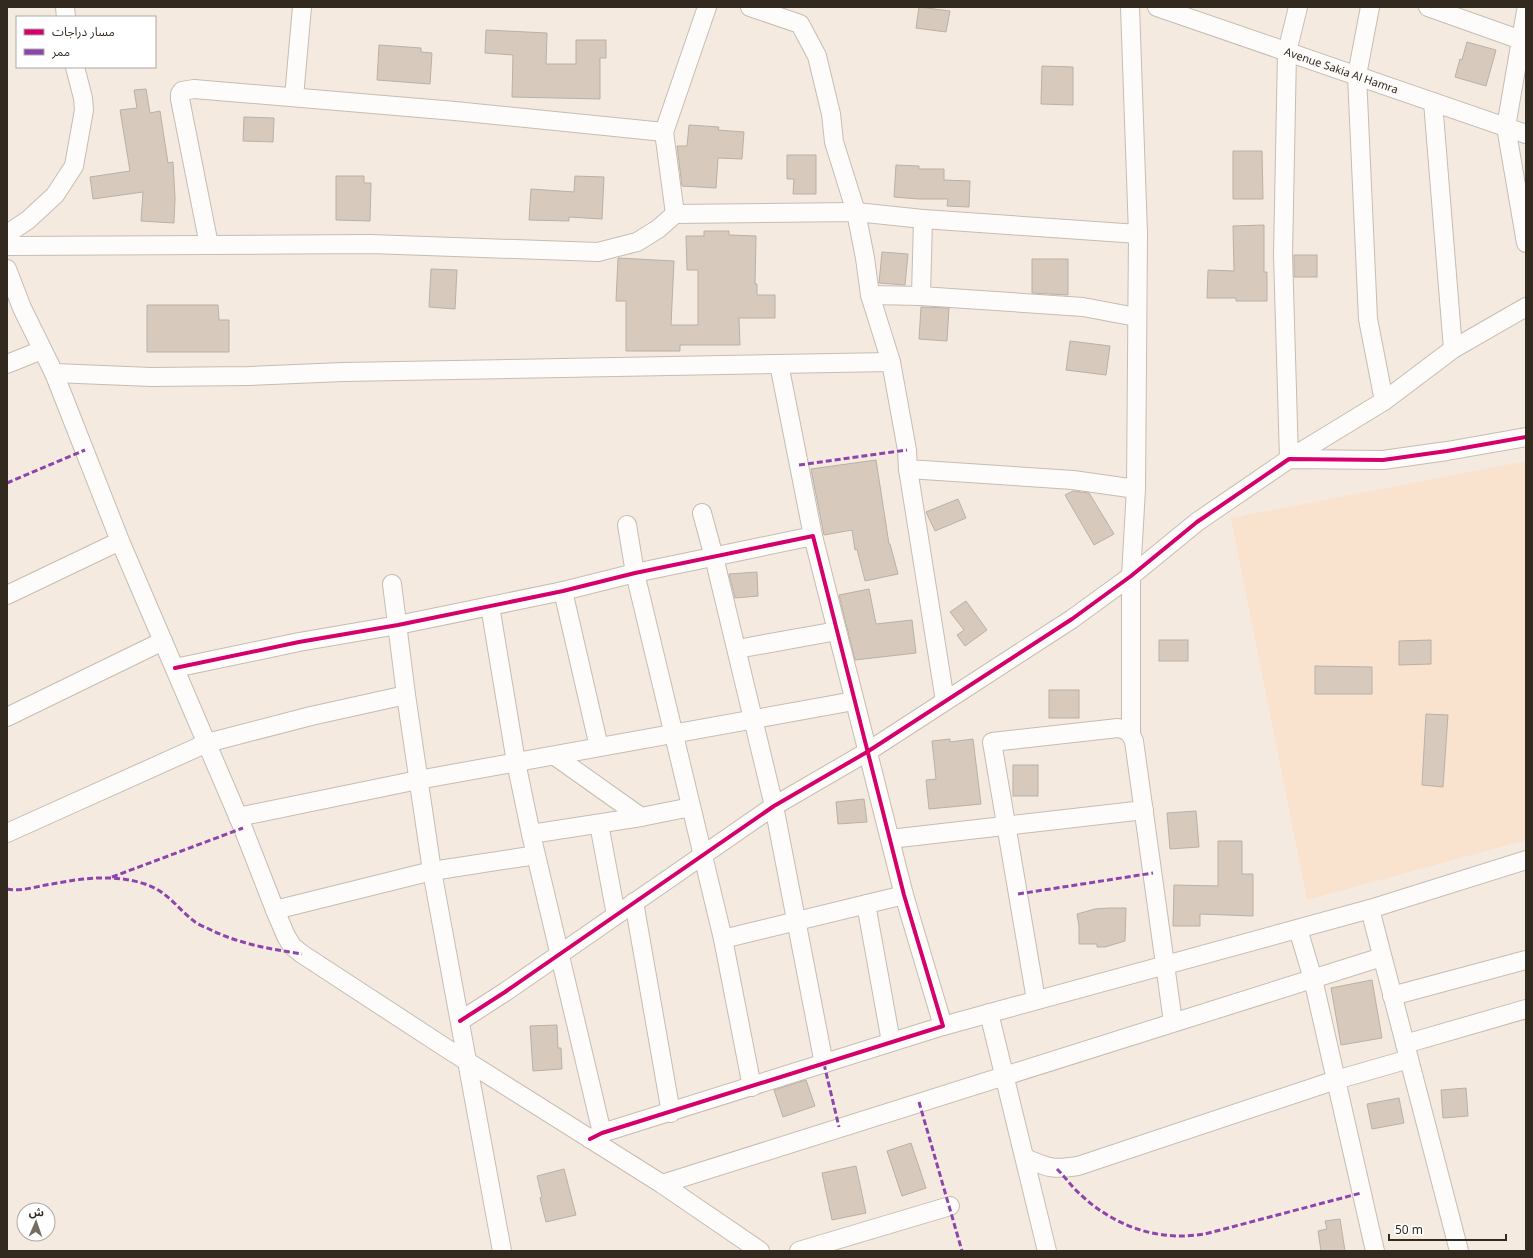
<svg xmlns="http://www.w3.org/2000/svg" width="1533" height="1258" viewBox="0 0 1533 1258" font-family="Georgia,'Noto Sans Arabic',serif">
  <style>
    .built { fill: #f9e3ce }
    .building { fill: #d7cabd; stroke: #b9b0a7 }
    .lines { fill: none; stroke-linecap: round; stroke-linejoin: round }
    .minor-casing { stroke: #c6bcb2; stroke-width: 20 }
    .minor { stroke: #fefcfa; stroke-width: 18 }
    .quiet { stroke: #8e44ad; stroke-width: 3; stroke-dasharray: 6 3; stroke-linecap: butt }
    .cycleway-casing { stroke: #fff; stroke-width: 6 }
    .cycleway { stroke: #d6006c; stroke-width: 4 }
    .labels { text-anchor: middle; stroke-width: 3; stroke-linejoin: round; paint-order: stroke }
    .street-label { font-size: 11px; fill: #32291f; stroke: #fff }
  </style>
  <rect width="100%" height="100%" fill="#f5eadf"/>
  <polygon class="built" points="1526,461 1526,840 1307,900 1231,518"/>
  <g class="building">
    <polygon points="919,7 950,11 946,32 916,28"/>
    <polygon points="486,30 547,33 546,64 576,64 576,40 606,40 606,58 600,58 600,99 512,97 513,55 485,53"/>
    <polygon points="1467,42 1496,50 1486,86 1455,77 1460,59 1462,60"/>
    <polygon points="379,45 421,48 421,52 432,53 430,84 377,80"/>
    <polygon points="1042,66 1073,67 1073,105 1041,104"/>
    <polygon points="146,89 150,113 160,111 168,163 173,162 175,198 174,223 141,221 143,192 93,199 90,177 130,171 120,110 137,108 134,90"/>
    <polygon points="244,117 274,118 273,142 243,141"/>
    <polygon points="689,125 719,127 718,130 744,132 742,159 718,158 716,188 682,186 677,146 687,146"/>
    <polygon points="1233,151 1262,151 1263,199 1233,199"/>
    <polygon points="787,155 816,155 816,194 793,194 794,179 787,179"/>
    <polygon points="896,165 919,166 919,169 944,169 944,180 970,181 969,207 947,206 948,199 919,199 894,197"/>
    <polygon points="336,176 364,176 364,183 371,183 370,221 336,220"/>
    <polygon points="575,176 604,177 602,219 569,217 569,221 529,220 531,189 574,192"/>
    <polygon points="1264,225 1264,272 1267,272 1267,301 1236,301 1236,298 1207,298 1208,270 1234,271 1233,226"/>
    <polygon points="704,231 729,231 729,235 756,236 755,284 757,284 757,295 775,295 775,318 739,318 740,345 680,345 680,351 626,351 626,301 616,301 618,258 674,261 671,325 698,325 698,270 687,270 686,236 704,236"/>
    <polygon points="882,252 908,254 905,285 879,283"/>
    <rect x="1294" y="255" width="23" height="22"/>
    <polygon points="1032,259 1068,259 1068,295 1032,293"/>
    <polygon points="431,269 457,270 455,309 429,307"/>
    <polygon points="147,305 218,305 219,320 229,320 229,352 147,352"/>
    <polygon points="921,307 949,308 947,341 919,339"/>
    <polygon points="1070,341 1110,346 1106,375 1066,370"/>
    <polygon points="876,460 889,544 890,544 898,574 865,581 857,549 855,550 852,530 824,535 811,469"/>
    <polygon points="1073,491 1089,493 1114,534 1094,545 1065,495"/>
    <polygon points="958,499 966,518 935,531 926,512"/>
    <polygon points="757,572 758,596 735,598 729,574"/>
    <polygon points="869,589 876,624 912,620 916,653 855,660 839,595"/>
    <polygon points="966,601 987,630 965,646 957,635 964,630 950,612"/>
    <rect x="1159" y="640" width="29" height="21"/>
    <polygon points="1431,640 1431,664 1399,665 1399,641"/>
    <polygon points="1315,666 1372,667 1372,694 1315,694"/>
    <rect x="1049" y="690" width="30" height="28"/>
    <polygon points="1426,714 1448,715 1443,787 1422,785"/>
    <polygon points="950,739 950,742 973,739 981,804 929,809 926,780 936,779 932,741"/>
    <rect x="1013" y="765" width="25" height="31"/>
    <polygon points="864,799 867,822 838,824 836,802"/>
    <polygon points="1196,811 1199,847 1170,849 1167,813"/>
    <polygon points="1218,841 1242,841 1242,874 1253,874 1253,916 1200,914 1200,926 1173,926 1174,885 1218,886"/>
    <polygon points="1109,908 1126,908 1125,941 1105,947 1097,947 1097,944 1079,944 1079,926 1077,914 1095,909"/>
    <polygon points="1372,980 1382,1038 1341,1045 1331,988"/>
    <polygon points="557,1025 558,1048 561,1048 562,1069 533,1071 530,1026"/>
    <polygon points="806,1080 815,1106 783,1117 774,1090"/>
    <polygon points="1466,1088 1468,1116 1443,1118 1441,1090"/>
    <polygon points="1399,1098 1404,1123 1372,1129 1367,1104"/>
    <polygon points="911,1143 926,1188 902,1196 887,1151"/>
    <polygon points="856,1166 866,1213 832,1220 822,1173"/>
    <polygon points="564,1169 576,1215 546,1222 540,1198 542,1197 537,1176"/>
    <polygon points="1340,1219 1345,1251 1321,1251 1318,1231 1327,1229 1325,1221"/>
  </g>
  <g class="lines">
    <defs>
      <g id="minor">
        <polyline points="65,7 66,17"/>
        <polyline points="750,7 800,24 817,56 831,114 834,142 856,212 865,258 870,295 891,362 907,450 908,469 1073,480 1136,489"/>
        <polyline points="1130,7 1138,234 1136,489 1131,576 1131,734"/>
        <path id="s1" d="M1157,7L1526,134"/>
        <polyline points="1298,7 1287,52 1283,255 1289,459 1384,401"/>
        <polyline points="1370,7 1357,75 1368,319 1384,401 1453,349 1526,307"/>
        <polyline points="1428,7 1521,40"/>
        <polyline points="1526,11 1506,127 1526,243"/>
        <polyline points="294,97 302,7"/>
        <polyline points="1433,102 1453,349"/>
        <polyline points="664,132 675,214"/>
        <polyline points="7,234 28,220 55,195 74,166 84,110 83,98 75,67"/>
        <polyline points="209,245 180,99 180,94 182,91 194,89 455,111 664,132 707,7"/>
        <polyline points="7,246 370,244 598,252 637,242 658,229 675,214 856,212 923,219 1138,234"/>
        <polyline points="7,269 22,308 54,373 120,541 243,828 275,910 286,936 292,946 302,954 449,1050 662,1184 760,1251"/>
        <polyline points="870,295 921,296 1083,307 1136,317"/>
        <polyline points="921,296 923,219"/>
        <polyline points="7,364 42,350"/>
        <polyline points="779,364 813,536"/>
        <polyline points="54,373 151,377 249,376 343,372 891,362"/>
        <polyline points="908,469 945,701"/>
        <polyline points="702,513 714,557 774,806 824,1064"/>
        <polyline points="627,525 635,573 723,939 752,1087"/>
        <polyline points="392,584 406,695 432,871 502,1251"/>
        <polyline points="563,591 599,747"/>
        <polyline points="7,595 120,541"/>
        <polyline points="490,606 516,762 531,834 602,1133"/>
        <polyline points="737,649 837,631"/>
        <polyline points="175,668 299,642 398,625 563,591 635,573 813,536 904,895 943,1026 602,1133 590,1139"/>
        <polyline points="7,717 163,641"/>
        <polyline points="555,756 641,817"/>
        <polyline points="238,817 418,780 854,701"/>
        <polyline points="599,824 616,915"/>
        <polyline points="7,833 207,743 311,716 406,695"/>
        <polyline points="531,834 641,817 691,807"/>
        <polyline points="890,839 1144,810"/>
        <polyline points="634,902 671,1113"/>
        <polyline points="866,904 891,1042"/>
        <polyline points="1370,909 1459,1251"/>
        <polyline points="275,910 432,871 536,855"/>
        <polyline points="1298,929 1313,979 1375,1251"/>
        <polyline points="723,939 904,895"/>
        <polyline points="1392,996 1526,960"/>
        <path d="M1036,1000L992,742L1118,728C1127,730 1130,732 1134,741L1173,1022"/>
        <polyline points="989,1013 1047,1251"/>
        <polyline points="460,1021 505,992 774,806 867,752 1072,619 1131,576 1197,522 1289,459 1383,460 1447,451 1526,437"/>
        <polyline points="943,1026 1370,909 1526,860"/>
        <polyline points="1405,1044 1526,1009"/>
        <path d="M1025,1158C1049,1168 1052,1170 1078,1166L1336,1080L1409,1059"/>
        <polyline points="662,1184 1382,957"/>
        <polyline points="799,1251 950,1206"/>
      </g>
    </defs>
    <use href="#minor" class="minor-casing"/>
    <use href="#minor" class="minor"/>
    <g class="quiet">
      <polyline points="799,465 907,450"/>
      <polyline points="7,483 85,450"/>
      <polyline points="112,877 243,828"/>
      <path d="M7,889C22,892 37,886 52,884C83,878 114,874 145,884C167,891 178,909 195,922C199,925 205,927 209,929C239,944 270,949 302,954"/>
      <polyline points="1018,894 1153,873"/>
      <polyline points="824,1064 839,1127"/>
      <polyline points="919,1102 962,1251"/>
      <path d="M1057,1169C1065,1177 1072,1187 1080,1194C1107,1220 1143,1236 1180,1236C1188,1236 1197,1235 1205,1234L1361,1193"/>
    </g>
    <defs>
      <g id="cycleway">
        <polyline points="175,668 299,642 398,625 563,591 635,573 813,536 904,895 943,1026 602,1133 590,1139"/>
        <polyline points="460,1021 505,992 774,806 867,752 1072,619 1131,576 1197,522 1289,459 1383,460 1447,451 1526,437"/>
      </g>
    </defs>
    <use href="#cycleway" class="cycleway-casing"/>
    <use href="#cycleway" class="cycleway"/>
  </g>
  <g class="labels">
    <g class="street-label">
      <text dy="4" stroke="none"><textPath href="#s1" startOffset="195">Avenue Sakia Al Hamra</textPath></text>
    </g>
  </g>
  <rect width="1533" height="1258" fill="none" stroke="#32291f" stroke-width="16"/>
  <rect x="16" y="16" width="140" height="52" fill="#ffffff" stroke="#ada9a5"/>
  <rect x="24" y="29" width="20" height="6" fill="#d6006c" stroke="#ada9a5"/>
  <text x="52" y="36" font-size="12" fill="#32291f">مسار دراجات</text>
  <rect x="24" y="49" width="20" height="6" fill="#8e44ad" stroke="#ada9a5"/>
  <text x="52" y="56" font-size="12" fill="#32291f">ممر</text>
  <g transform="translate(36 1222) rotate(2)"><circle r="19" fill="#ffffff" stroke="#ada9a5"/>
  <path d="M0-3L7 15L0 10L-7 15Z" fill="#766d62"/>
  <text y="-6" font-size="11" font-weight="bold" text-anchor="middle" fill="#32291f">ش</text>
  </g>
  <path d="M1389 1234v6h117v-6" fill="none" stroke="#32291f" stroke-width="2"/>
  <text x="1395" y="1234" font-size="12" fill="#32291f" stroke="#ffffff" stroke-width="3" paint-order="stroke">50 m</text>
</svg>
